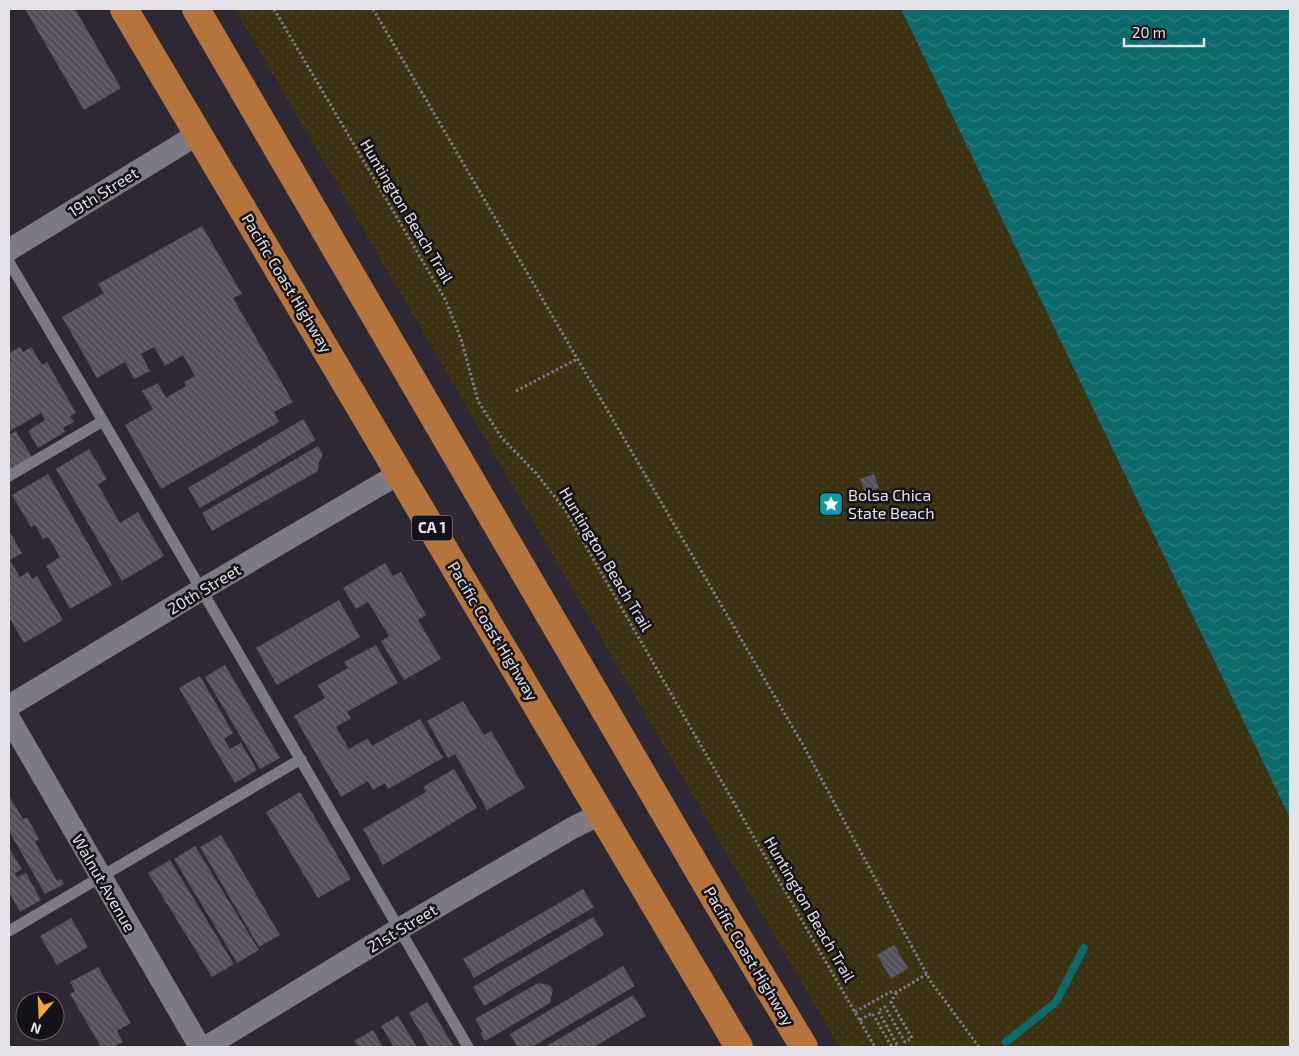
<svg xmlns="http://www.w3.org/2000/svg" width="1299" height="1056" viewBox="0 0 1299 1056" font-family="'Exo 2',sans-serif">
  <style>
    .sand { fill: url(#sand-dots) }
    .water { fill: url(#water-waves) }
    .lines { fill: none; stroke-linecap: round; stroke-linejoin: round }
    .stream { stroke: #0c696c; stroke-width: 8 }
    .building { fill: url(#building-back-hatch) }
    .path { stroke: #7e7983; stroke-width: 3; stroke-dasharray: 2.5 2.5; stroke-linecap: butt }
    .service { stroke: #7e7986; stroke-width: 11 }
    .minor { stroke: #7e7986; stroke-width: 22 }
    .trunk { stroke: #b4743b; stroke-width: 28 }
    .labels { text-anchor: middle; stroke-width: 5; stroke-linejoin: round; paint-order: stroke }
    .shield { fill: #141217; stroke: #a6a3aa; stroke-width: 1 }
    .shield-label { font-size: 15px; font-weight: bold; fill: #e5e1e9 }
    .street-label { font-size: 16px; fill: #e5e1e9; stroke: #141217 }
    .poi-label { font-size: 16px; fill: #e5e1e9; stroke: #141217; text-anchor: start }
  </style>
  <defs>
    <pattern id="sand-dots" width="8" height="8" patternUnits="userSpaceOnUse" patternTransform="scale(1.25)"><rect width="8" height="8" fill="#3a3211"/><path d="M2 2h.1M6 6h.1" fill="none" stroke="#4d4628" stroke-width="1.8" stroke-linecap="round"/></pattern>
    <pattern id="water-waves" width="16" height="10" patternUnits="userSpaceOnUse" patternTransform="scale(1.25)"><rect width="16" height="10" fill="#0c696c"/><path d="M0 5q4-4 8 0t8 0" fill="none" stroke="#2f7e81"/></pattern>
    <pattern id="building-back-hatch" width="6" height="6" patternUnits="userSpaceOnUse" patternTransform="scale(1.25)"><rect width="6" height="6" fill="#554f5b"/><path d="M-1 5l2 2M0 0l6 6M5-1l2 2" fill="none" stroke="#6d6873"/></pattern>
  </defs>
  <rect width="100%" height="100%" fill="#2d2833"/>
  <polygon class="sand" points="235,9 901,9 1290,818 1290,1047 839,1047"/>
  <polygon class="water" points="901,9 1290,9 1290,818"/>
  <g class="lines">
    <polyline class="stream" points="1006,1042 1056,1002 1084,948"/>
  </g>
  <g class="building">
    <polygon points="25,9 75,9 121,88 84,110"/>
    <polygon points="202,226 242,294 233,298 293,402 274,412 279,422 161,489 125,425 153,409 142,391 158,383 166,398 186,386 184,382 195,376 183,355 165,366 154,347 141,354 150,371 134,379 125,362 97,378 62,317 104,293 98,284"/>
    <polygon points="20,347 23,352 31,347 42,365 47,362 76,413 70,416 74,422 63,428 65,432 38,448 28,431 45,420 41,413 10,431 9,429 9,362 11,361 9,353"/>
    <polygon points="303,419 316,440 200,508 188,488"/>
    <polygon points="16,431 32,457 9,471 9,435"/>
    <polygon points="318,446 323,454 319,462 318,471 212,531 202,513"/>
    <polygon points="89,449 107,479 98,485 120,523 138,512 164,556 122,581 56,469"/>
    <polygon points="48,474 112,585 70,609 46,566 60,557 48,537 43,539 35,525 31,527 12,495"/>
    <polygon points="874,474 879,488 865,493 860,479"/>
    <polygon points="9,531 22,553 10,560 20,577 28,572 32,579 37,576 63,620 24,643 9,617"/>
    <polygon points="385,563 393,576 401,572 426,615 418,620 441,659 404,680 381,641 389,636 368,602 356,609 343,588"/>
    <polygon points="339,600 360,637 277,685 256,648"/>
    <polygon points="376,645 398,683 347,712 351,718 336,727 349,749 368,738 372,746 420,719 443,758 388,789 385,783 373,790 368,781 341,797 294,716 325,698 318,685 348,668 344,662"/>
    <polygon points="225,665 280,758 260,769 205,677"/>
    <polygon points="200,676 233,733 224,739 230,749 241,743 257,770 235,783 179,688"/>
    <polygon points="463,701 484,735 491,731 525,788 487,810 455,754 448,758 427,721"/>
    <polygon points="454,769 477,808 383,865 363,829 426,792 423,787"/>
    <polygon points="300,792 351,879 318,898 266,812"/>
    <polygon points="9,798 11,799 23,819 27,817 39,839 35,842 57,881 61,879 64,884 45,894 9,831"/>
    <polygon points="221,835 280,935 259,947 200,847"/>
    <polygon points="195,846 259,950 237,963 174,859"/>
    <polygon points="9,848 22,869 15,873 17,877 26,873 41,900 20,912 9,892"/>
    <polygon points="170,860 234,964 212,977 148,873"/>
    <polygon points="583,889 594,907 474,978 463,959"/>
    <polygon points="593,917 604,935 484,1006 473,987"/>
    <polygon points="71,918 88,947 57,965 40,936"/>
    <polygon points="894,945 908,968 891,979 877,955"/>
    <polygon points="623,966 635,986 532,1047 515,1047 517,1046 510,1034"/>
    <polygon points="98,967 131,1023 117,1031 123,1042 113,1047 101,1047 70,994 75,991 70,982"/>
    <polygon points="538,983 549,985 553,990 550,1003 485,1041 480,1033 483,1032 475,1019"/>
    <polygon points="633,995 646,1016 594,1047 545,1047"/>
    <polygon points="427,1002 454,1047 429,1047 409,1013"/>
    <polygon points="398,1016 417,1047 394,1047 381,1026"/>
    <polygon points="373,1030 383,1047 359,1047 354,1041"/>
  </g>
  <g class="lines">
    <g class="path">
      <polyline points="274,9 445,299 461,339 478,401 501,437 536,473 565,510 875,1047"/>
      <polyline points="373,9 803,745 931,982 979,1047"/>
      <polyline points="516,391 577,359"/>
      <polyline points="855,1012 890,992 897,992 927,974"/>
      <polyline points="860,1020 872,1013 892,1047"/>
      <polyline points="895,1047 898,1046 878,1011 885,1007 905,1042 912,1038 891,1002 897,992"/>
    </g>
    <g class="service">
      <polyline points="9,262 103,421 468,1047"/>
      <polyline points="9,476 103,421"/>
      <polyline points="9,931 301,759"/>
    </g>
    <g class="minor">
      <polyline points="9,250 198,134"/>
      <polyline points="9,706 201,590 400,473"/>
      <polyline points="9,718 200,1047"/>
      <polyline points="206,1047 399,929 574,827 601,814"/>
    </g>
    <g class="trunk">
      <polyline points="124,9 739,1047"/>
      <polyline points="196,9 718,904 804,1047"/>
    </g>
  </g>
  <defs>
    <symbol id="sight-square" viewBox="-11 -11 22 22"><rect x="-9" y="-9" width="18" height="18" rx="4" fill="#0f9aa8" stroke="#141217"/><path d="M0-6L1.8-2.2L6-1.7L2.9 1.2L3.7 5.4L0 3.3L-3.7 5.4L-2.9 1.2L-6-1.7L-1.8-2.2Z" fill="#fff"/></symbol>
  </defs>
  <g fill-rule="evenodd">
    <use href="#sight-square" x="817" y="490" width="28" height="28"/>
  </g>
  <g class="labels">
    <rect class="shield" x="412" y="515.5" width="40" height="25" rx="4"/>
    <g class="shield-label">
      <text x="432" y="533">CA 1</text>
    </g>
    <g class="street-label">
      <text transform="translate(103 192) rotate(-32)" y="6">19th Street</text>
      <text transform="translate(407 211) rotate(59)" y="6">Huntington Beach Trail</text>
      <text transform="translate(287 283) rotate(59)" y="6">Pacific Coast Highway</text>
      <text transform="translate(606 559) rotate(59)" y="6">Huntington Beach Trail</text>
      <text transform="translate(204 589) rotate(-31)" y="6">20th Street</text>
      <text transform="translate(493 631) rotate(59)" y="6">Pacific Coast Highway</text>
      <text transform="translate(104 883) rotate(60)" y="6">Walnut Avenue</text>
      <text transform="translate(810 909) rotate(60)" y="6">Huntington Beach Trail</text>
      <text transform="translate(402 928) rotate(-31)" y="6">21st Street</text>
      <text transform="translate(749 956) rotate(59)" y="6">Pacific Coast Highway</text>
    </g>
    <g class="poi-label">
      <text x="848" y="501">Bolsa Chica<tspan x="848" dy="18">State Beach</tspan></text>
    </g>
  </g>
  <rect width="1299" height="1056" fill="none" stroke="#e5e1e9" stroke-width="20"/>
  <g transform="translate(40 1016) rotate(199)"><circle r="24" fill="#141217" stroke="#68656b"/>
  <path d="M0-4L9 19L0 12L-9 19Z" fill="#f0a63f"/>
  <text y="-8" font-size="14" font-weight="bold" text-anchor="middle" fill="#e5e1e9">N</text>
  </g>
  <path d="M1124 38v8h80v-8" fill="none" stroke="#e5e1e9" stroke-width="2.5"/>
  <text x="1132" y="38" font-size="15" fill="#e5e1e9" stroke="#141217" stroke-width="4" paint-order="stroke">20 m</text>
</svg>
